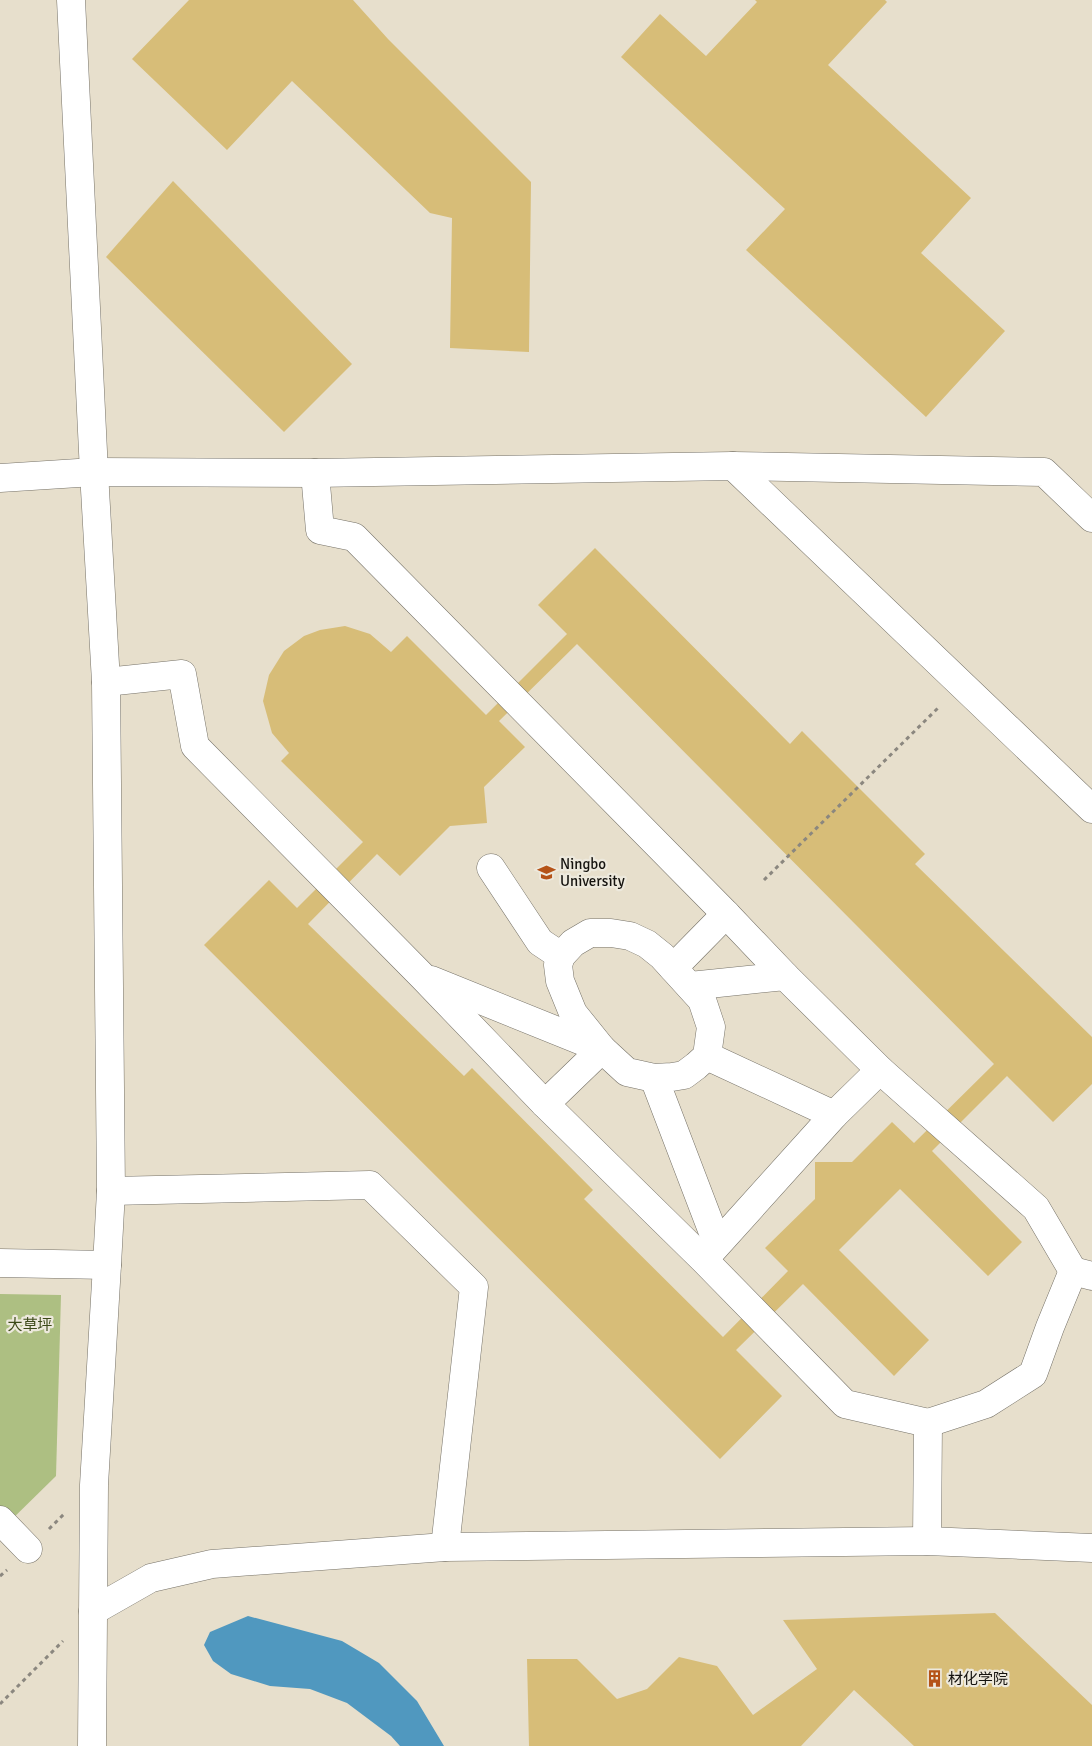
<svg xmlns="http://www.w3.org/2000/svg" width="1092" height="1746" viewBox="0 0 1092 1746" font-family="Signika,'Noto Sans SC',sans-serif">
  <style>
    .built { fill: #e7dfcc }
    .green { fill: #adbf82 }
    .water { fill: #5098bf }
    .building { fill: #d7bd78; fill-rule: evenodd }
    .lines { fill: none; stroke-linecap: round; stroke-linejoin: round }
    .minor-casing { stroke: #767268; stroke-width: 29 }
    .path { stroke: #8b877f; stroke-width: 3; stroke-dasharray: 4 4; stroke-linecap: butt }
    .minor { stroke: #fff; stroke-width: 28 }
    .labels { text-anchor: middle; stroke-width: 4.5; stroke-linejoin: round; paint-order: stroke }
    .poi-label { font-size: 15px; fill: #15130f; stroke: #ede9dd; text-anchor: start }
    .park-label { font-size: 15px; fill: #3c4918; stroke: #ede9dd }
  </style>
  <rect width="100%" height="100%" fill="#ede9dd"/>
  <rect class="built" x="0" y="0" width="1092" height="1746"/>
  <polygon class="green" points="0,1294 61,1295 56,1476 0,1531"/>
  <polygon class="water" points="248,1616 342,1641 379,1663 417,1701 444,1746 400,1746 391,1736 347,1703 310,1689 270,1686 231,1674 213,1661 204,1645 210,1632"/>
  <g class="building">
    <polygon points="189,0 353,0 388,39 531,182 529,352 450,348 452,218 430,213 292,81 227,150 132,59"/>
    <polygon points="755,0 885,0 887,2 828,65 971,198 921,253 1005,331 926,417 746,250 785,209 621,57 660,14 706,56 757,2"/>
    <polygon points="173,181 352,364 284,432 106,257"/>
    <path d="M595,548L790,744L802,731L925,854L915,864L1092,1037V1084L1053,1122L1007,1076L932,1151L1022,1242L988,1276L900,1189L839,1250L929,1340L894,1376L803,1284L736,1350L782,1396L720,1459L204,945L269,880L297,908L363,842L281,761L289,753L272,733L263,701L269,675L284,651L304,636L320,630L345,626L370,634L391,652L407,636L486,715L567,634L538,605ZM577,644L994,1064L914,1143L892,1122L852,1162H815V1199L765,1248L788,1271L723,1337L584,1199L593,1190L472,1068L464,1076L308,924L377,854L400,876L450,826L487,823L484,787L525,747L499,721Z"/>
    <polygon points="995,1613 1092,1705 1092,1746 914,1746 854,1690 801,1746 529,1746 527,1659 577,1659 617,1699 647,1689 679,1657 717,1666 753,1715 817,1669 783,1620"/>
  </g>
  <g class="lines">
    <defs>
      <g id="minor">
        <polyline points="733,466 1092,809"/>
        <polyline points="315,473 320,530 354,537 726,914 785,976 880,1070 1036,1208 1073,1271 1092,1276"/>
        <polyline points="0,478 94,472 71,0"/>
        <polyline points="106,682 182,674 195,746 423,977 545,1104 704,1260 845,1404 928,1423 927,1541"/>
        <polyline points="491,868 540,942 561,956"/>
        <polyline points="673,968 726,914"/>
        <polyline points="431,980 602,1049 545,1104"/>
        <polyline points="690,986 785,976"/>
        <polyline points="654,1078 672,1077 684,1075 696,1066 707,1056 711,1027 702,1000 662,956 647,944 630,936 611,933 590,933 573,943 561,956 558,965 560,981 573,1013 602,1049 627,1072 654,1078 717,1243"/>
        <polyline points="834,1115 880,1070"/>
        <polyline points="111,1191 370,1185 474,1287 445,1547"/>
        <polyline points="707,1256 834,1115 707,1056"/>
        <polyline points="0,1263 107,1265 94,1485 92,1746"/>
        <polyline points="107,1265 111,1191 106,682 94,472 315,473 733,466 1044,472 1092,518"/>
        <polyline points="928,1423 986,1404 1033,1374 1050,1327 1073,1271"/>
        <polyline points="0,1520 28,1549"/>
        <polyline points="93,1611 151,1578 212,1564 445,1547 927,1541 1092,1548"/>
      </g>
    </defs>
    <use href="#minor" class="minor-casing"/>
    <g class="path">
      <polyline points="764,880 940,706"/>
      <polyline points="49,1529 64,1514"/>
      <polyline points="0,1576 7,1570"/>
      <polyline points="0,1704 63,1641"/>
    </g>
    <use href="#minor" class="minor"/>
  </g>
  <defs>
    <symbol id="university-bare" viewBox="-9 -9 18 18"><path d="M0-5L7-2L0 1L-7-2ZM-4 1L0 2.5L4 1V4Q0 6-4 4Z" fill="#b55317" stroke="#ede9dd" stroke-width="2.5" paint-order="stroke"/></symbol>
    <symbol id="building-bare" viewBox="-9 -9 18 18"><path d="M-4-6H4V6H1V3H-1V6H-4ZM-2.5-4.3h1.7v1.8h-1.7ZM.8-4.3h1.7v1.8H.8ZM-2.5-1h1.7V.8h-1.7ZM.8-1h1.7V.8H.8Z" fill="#b55317" stroke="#ede9dd" stroke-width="2.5" paint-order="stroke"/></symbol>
  </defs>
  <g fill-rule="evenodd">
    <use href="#university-bare" x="534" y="860" width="25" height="25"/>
    <use href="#building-bare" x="922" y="1666" width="25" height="25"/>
  </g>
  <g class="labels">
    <g class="poi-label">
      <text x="560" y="869">Ningbo<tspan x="560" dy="17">University</tspan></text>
      <text x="948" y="1684">材化学院</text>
    </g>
    <g class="park-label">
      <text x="30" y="1330">大草坪</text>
    </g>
  </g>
</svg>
